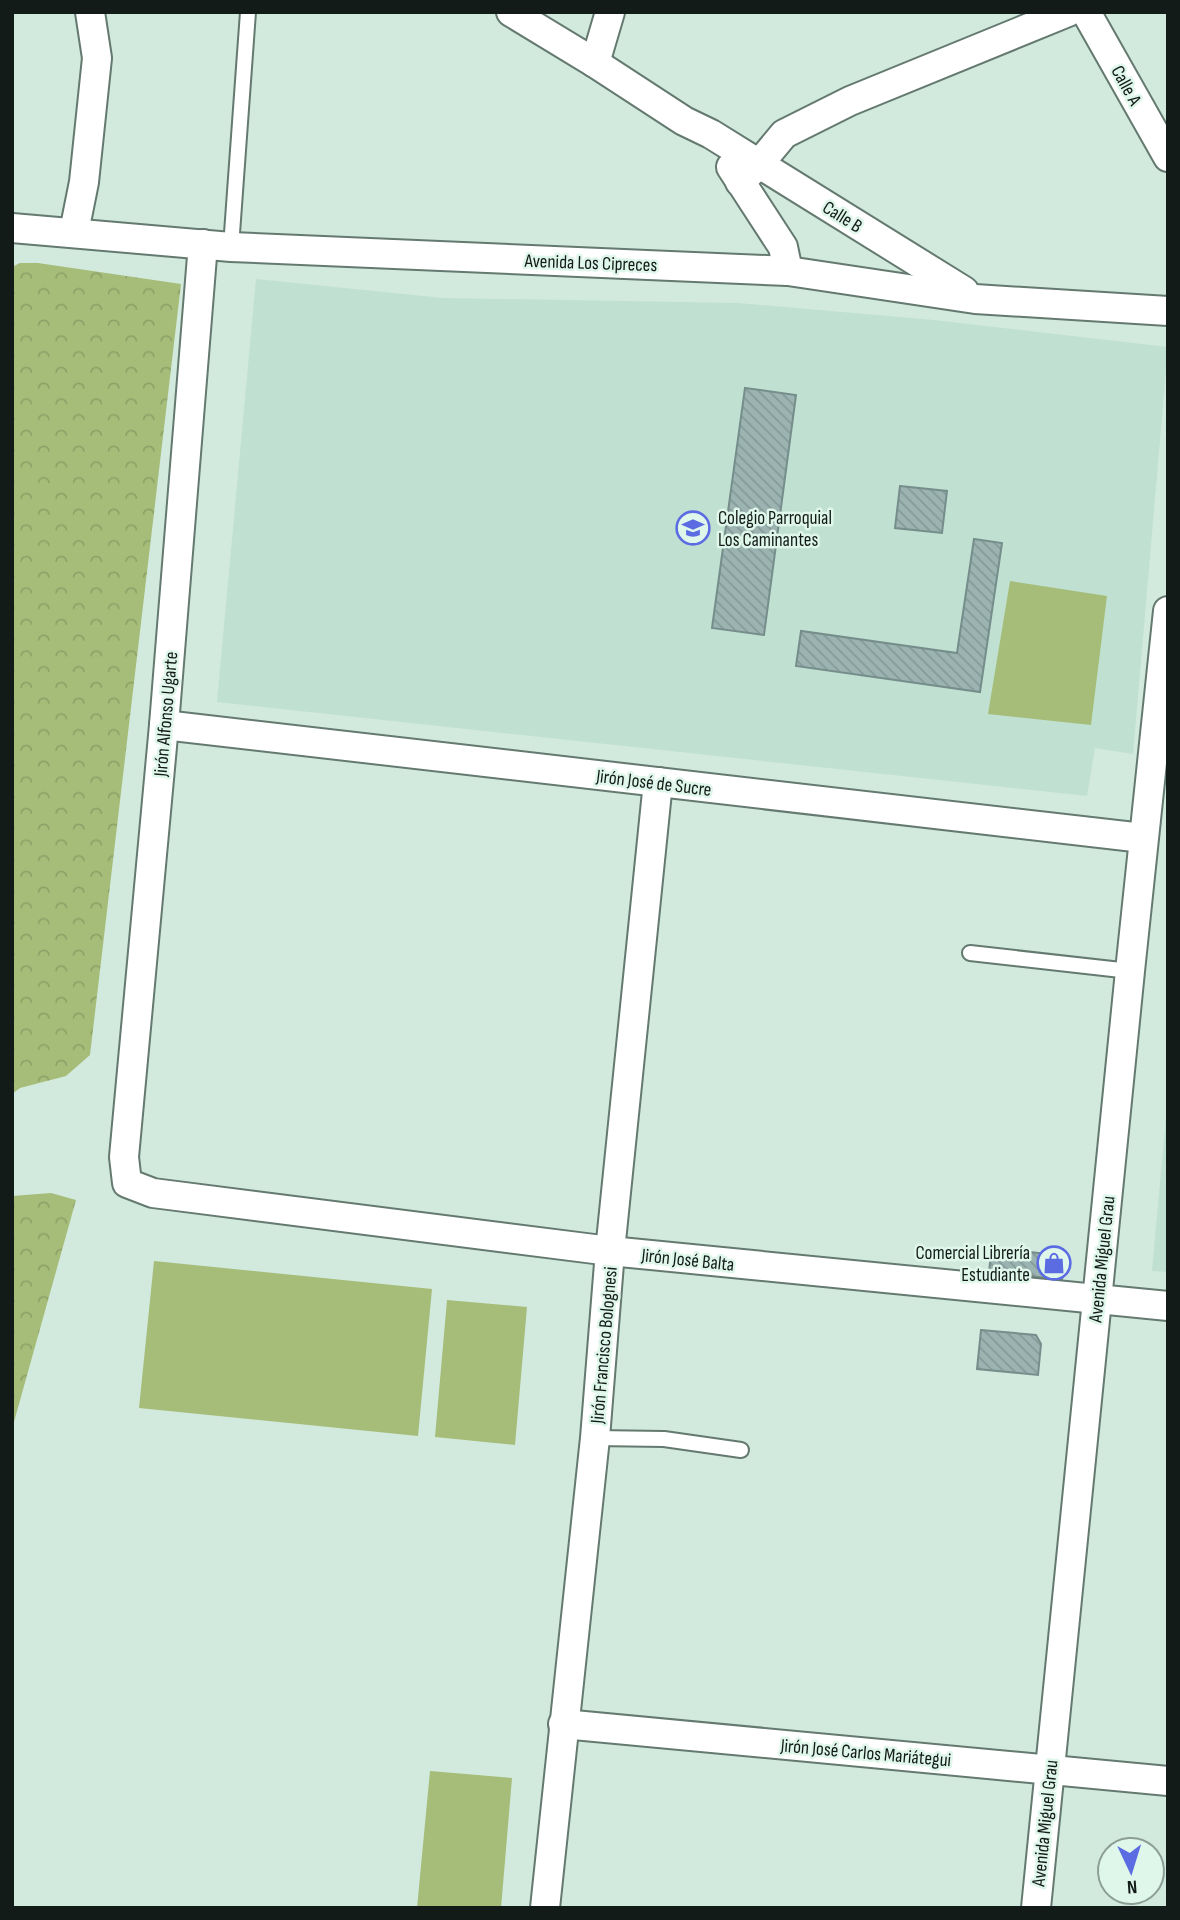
<svg xmlns="http://www.w3.org/2000/svg" width="1180" height="1920" viewBox="0 0 1180 1920" font-family="'Sofia Sans Condensed',sans-serif">
  <style>
    .built { fill: #c0e0d1 }
    .forest { fill: url(#forest-crowns) }
    .pitch { fill: #a6bd79 }
    .building { fill: url(#building-back-hatch); stroke: #768e8b; stroke-width: 2 }
    .lines { fill: none; stroke-linecap: round; stroke-linejoin: round }
    .lane-casing { stroke: #64796f; stroke-width: 18 }
    .street-casing { stroke: #64796f; stroke-width: 32 }
    .lane { stroke: #fff; stroke-width: 14 }
    .street { stroke: #fff; stroke-width: 28 }
    .labels { text-anchor: middle; stroke-width: 5; stroke-linejoin: round; paint-order: stroke }
    .street-label { font-size: 19px; fill: #131b18; stroke: #dff6eb }
    .poi-label { font-size: 19px; fill: #131b18; stroke: #dff6eb; text-anchor: start }
  </style>
  <defs>
    <pattern id="forest-crowns" width="20" height="18" patternUnits="userSpaceOnUse" patternTransform="scale(1.75)"><rect width="20" height="18" fill="#a6bd79"/><path d="M2 6a3 3 0 1 1 6 0M12 15a3 3 0 1 1 6 0" fill="none" stroke="#8ea268"/></pattern>
    <pattern id="building-back-hatch" width="6" height="6" patternUnits="userSpaceOnUse" patternTransform="scale(1.75)"><rect width="6" height="6" fill="#9bb4b1"/><path d="M-1 5l2 2M0 0l6 6M5-1l2 2" fill="none" stroke="#859a98"/></pattern>
  </defs>
  <rect width="100%" height="100%" fill="#d2e9de"/>
  <g class="built">
    <polygon points="256,279 443,298 738,303 934,320 1168,347 1133,754 1095,748 1087,796 217,702"/>
    <polygon points="1168,1096 1168,1272 1152,1271"/>
  </g>
  <g class="forest">
    <polygon points="20,263 38,263 181,284 90,1055 66,1076 20,1088 12,1094 12,267"/>
    <polygon points="51,1193 76,1200 12,1429 12,1196"/>
  </g>
  <g class="pitch">
    <polygon points="1010,581 1107,596 1091,725 988,714"/>
    <polygon points="154,1261 432,1289 418,1436 139,1408"/>
    <polygon points="447,1300 527,1307 515,1445 435,1437"/>
    <polygon points="430,1771 512,1778 501,1908 417,1908"/>
  </g>
  <g class="building">
    <polygon points="745,388 796,395 764,635 712,628"/>
    <polygon points="900,486 947,491 942,533 895,528"/>
    <polygon points="974,539 1002,543 980,692 796,666 801,631 957,653"/>
    <polygon points="992,1248 1065,1256 1062,1280 989,1271"/>
    <polygon points="981,1330 1036,1335 1041,1344 1038,1375 977,1369"/>
  </g>
  <g class="lines">
    <defs>
      <g id="lane">
        <polyline points="231,247 248,12"/>
        <polyline points="970,953 1130,971"/>
        <polyline points="595,1438 664,1439 741,1450"/>
      </g>
      <g id="street">
        <polyline points="511,12 595,63 684,121 711,134 964,291"/>
        <polyline points="1086,12 1168,157"/>
        <polyline points="595,63 610,12"/>
        <polyline points="731,167 783,247 788,271"/>
        <polyline points="740,182 759,164 784,134 850,101 1068,12"/>
        <polyline points="12,228 231,247 788,271 975,299 1168,311"/>
        <polyline points="74,232 84,182 97,58 90,12"/>
        <polyline points="203,244 164,725 124,1157 127,1183 153,1193 610,1251 1168,1306"/>
        <polyline points="164,725 1143,838"/>
        <polyline points="563,1724 1168,1781"/>
        <polyline points="545,1908 595,1438 610,1251 658,782"/>
        <polyline points="1036,1908 1130,971 1168,611"/>
      </g>
    </defs>
    <use href="#lane" class="lane-casing"/>
    <use href="#street" class="street-casing"/>
    <use href="#lane" class="lane"/>
    <use href="#street" class="street"/>
  </g>
  <defs>
    <symbol id="school-ring" viewBox="-11 -11 22 22"><circle r="9.5" fill="#dff6eb" stroke="#5b6ce3" stroke-width="1.5"/><path d="M0-5L7-2L0 1L-7-2ZM-4 1L0 2.5L4 1V4Q0 6-4 4Z" fill="#5b6ce3"/></symbol>
    <symbol id="shop-ring" viewBox="-11 -11 22 22"><circle r="9.5" fill="#dff6eb" stroke="#5b6ce3" stroke-width="1.5"/><path d="M-5-2.5h2.3a2.7 3.5 0 0 1 5.4 0H5L5.5 6h-11ZM-1.5-2.5h3a1.5 2.3 0 0 0-3 0Z" fill="#5b6ce3"/></symbol>
  </defs>
  <g fill-rule="evenodd">
    <use href="#school-ring" x="674" y="509" width="38" height="38"/>
    <use href="#shop-ring" x="1035" y="1244" width="38" height="38"/>
  </g>
  <g class="labels">
    <g class="street-label">
      <text transform="translate(1127 85) rotate(61)" y="7">Calle A</text>
      <text transform="translate(843 216) rotate(32)" y="7">Calle B</text>
      <text transform="translate(591 262) rotate(2)" y="7">Avenida Los Cipreces</text>
      <text transform="translate(165 714) rotate(-85)" y="7">Jirón Alfonso Ugarte</text>
      <text transform="translate(654 782) rotate(7)" y="7">Jirón José de Sucre</text>
      <text transform="translate(688 1259) rotate(6)" y="7">Jirón José Balta</text>
      <text transform="translate(1101 1259) rotate(-84)" y="7">Avenida Miguel Grau</text>
      <text transform="translate(603 1345) rotate(-85)" y="7">Jirón Francisco Bolognesi</text>
      <text transform="translate(866 1752) rotate(5)" y="7">Jirón José Carlos Mariátegui</text>
      <text transform="translate(1044 1823) rotate(-84)" y="7">Avenida Miguel Grau</text>
    </g>
    <g class="poi-label">
      <text x="718" y="524">Colegio Parroquial<tspan x="718" dy="22">Los Caminantes</tspan></text>
      <text x="1030" y="1259" text-anchor="end">Comercial Librería<tspan x="1030" dy="22">Estudiante</tspan></text>
    </g>
  </g>
  <rect width="1180" height="1920" fill="none" stroke="#131b18" stroke-width="28"/>
  <g transform="translate(1131 1871) rotate(176)"><circle r="33" fill="#dff6eb" stroke="#8d9e97" stroke-width="2"/>
  <path d="M0-5L12 26L0 18L-12 26Z" fill="#5b6ce3"/>
  <text y="-10" font-size="19" font-weight="bold" text-anchor="middle" fill="#131b18">N</text>
  </g>
</svg>
